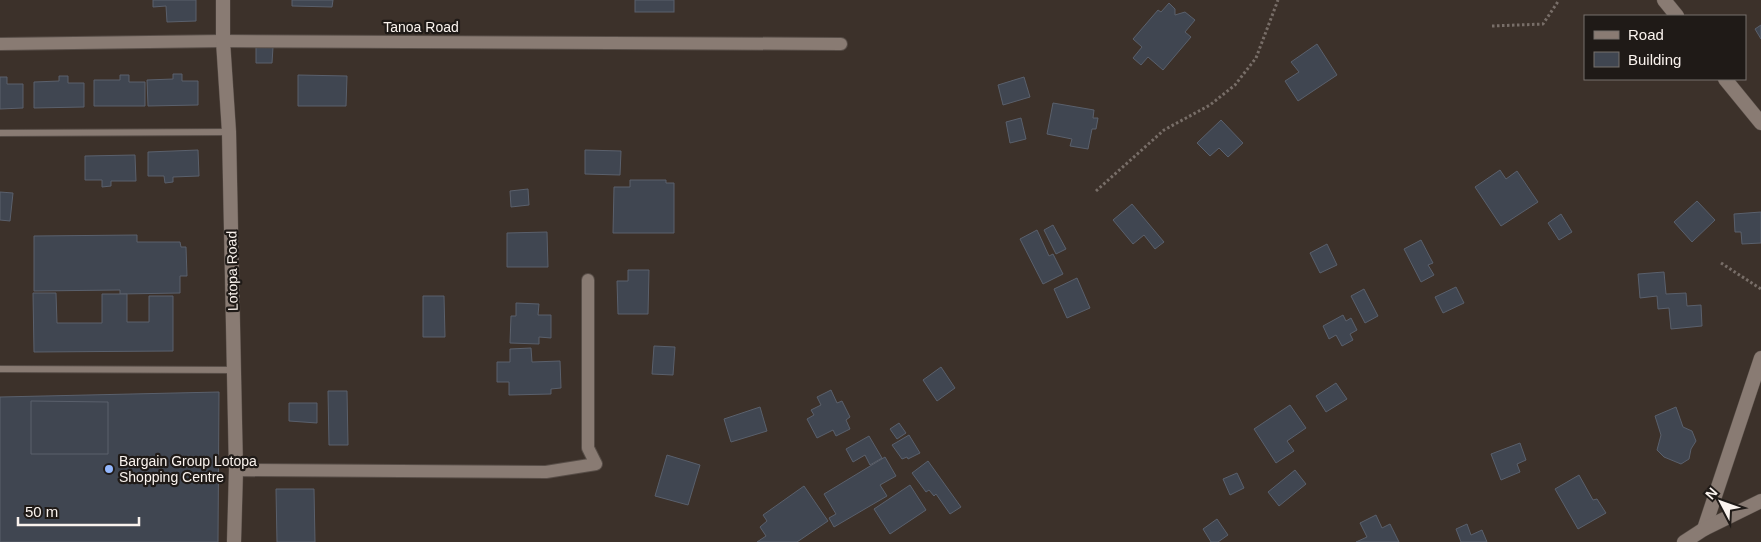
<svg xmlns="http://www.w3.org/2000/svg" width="1761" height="542" viewBox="0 0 1761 542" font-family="Arial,sans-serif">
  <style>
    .building { fill: #404651; stroke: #5a606c }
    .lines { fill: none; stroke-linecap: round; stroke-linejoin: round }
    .service-casing { stroke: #574d47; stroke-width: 8 }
    .minor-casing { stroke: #574d47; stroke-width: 14 }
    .tertiary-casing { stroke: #574d47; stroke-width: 15 }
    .path { stroke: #786e68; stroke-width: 3; stroke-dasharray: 2.5 2.5; stroke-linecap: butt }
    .service { stroke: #897b73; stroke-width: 6 }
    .minor { stroke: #897b73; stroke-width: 12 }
    .tertiary { stroke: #897b73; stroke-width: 14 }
    .poi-dot { fill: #93b7fd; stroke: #1f1a17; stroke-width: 2 }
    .labels { text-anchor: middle; stroke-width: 4.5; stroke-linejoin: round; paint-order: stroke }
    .street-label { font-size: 14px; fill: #faf3ee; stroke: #1f1a17 }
    .poi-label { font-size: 14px; fill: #faf3ee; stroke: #1f1a17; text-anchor: start }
  </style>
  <rect width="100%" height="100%" fill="#3c312a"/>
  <g class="building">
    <polygon points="153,0 196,0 196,21 167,22 166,6 153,7"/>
    <polygon points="292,0 333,0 332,7 292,6"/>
    <rect x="635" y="0" width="39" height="12"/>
    <polygon points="1169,3 1175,9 1175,15 1185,12 1195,20 1185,32 1191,37 1163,70 1148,57 1141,65 1133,58 1142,47 1133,39 1158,10 1161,12"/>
    <polygon points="1761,25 1761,39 1755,29"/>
    <polygon points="1317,44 1337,75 1298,101 1285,81 1299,72 1291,62"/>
    <polygon points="256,47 273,47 272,63 256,63"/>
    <polygon points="173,74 182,74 182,81 198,81 198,105 148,106 147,80 173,79"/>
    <polygon points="120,75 129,75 129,82 145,82 145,106 94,106 94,80 120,80"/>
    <polygon points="298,75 347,76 346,106 298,106"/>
    <polygon points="59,76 68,76 68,83 84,83 84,107 34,108 34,82 59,81"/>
    <polygon points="0,77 7,77 7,84 23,84 23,108 0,109"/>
    <polygon points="1024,77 1030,97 1003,105 998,85"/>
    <polygon points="1053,103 1094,110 1093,118 1098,118 1096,129 1092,129 1088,149 1070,146 1072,139 1047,134"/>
    <polygon points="1021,118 1026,139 1010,143 1006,122"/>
    <polygon points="1221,120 1243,143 1228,157 1219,148 1210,156 1197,143"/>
    <polygon points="198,150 199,176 173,177 173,182 165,183 164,176 148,176 148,152"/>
    <polygon points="585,150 621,151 620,175 585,174"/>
    <polygon points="135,155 136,181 111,181 111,186 102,187 102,180 85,180 85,156"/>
    <polygon points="1500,170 1506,179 1517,171 1538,202 1501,226 1475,187"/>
    <polygon points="630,180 666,180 666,183 674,183 674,233 613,233 614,187 630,187"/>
    <polygon points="528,189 529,205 511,207 510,191"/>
    <polygon points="0,192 13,193 10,221 0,220"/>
    <polygon points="1697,201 1715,220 1692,242 1674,222"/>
    <polygon points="1132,204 1164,242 1155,249 1144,235 1133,244 1113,220"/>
    <polygon points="1761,212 1761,243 1742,244 1741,232 1735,232 1734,214"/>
    <polygon points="1561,214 1572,232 1559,240 1548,223"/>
    <polygon points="1053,225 1066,249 1056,254 1044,230"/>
    <polygon points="1037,230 1049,256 1053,254 1063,274 1043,284 1020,239"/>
    <polygon points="547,232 548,267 507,267 507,233"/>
    <polygon points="137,235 137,242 180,242 181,247 186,247 187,276 180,276 180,293 120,294 120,290 34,291 34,236"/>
    <polygon points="1421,240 1433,263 1428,265 1434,275 1421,282 1404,249"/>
    <polygon points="1327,244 1337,265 1320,273 1310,253"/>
    <polygon points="628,270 649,270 648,314 618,314 617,281 628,281"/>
    <polygon points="1664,272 1666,294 1686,293 1687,306 1701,305 1702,326 1671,329 1669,308 1658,309 1657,296 1640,298 1638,274"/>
    <polygon points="1077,278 1090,308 1067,318 1054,289"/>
    <polygon points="1456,287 1464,303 1443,313 1435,297"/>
    <polygon points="1364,289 1378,316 1365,323 1351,296"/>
    <polygon points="33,293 56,293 57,323 102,323 102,294 127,294 127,322 149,322 149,296 173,296 173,351 34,352"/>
    <polygon points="423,296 444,296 445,337 423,337"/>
    <polygon points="516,303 539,304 538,315 551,315 551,338 539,337 539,344 510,343 511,316 516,316"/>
    <polygon points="1343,315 1346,321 1351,318 1357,330 1350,334 1353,340 1342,346 1336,335 1329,339 1323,326"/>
    <polygon points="654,346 675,347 673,375 652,374"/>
    <polygon points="531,348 532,362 560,361 561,388 551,389 551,394 509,395 509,382 497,382 497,362 510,362 510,349"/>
    <polygon points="941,367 955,388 937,401 923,380"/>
    <polygon points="1336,383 1347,399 1326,412 1316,396"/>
    <polygon points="831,390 837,403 842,401 850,417 846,420 850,429 836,436 833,430 817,438 807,419 814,415 811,410 821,405 817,397"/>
    <polygon points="328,391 347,391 348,445 329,445"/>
    <polygon points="219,392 218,542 0,542 0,397"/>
    <polygon points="31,401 108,402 108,454 31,454"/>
    <polygon points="289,403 317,403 317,423 289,421"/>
    <polygon points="1290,405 1306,428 1287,441 1294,451 1276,463 1254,429"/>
    <polygon points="760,407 767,431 731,442 724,419"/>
    <polygon points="1676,407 1683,427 1692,431 1696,441 1691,449 1689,459 1681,464 1664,457 1657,450 1661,435 1655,416"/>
    <polygon points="899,423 906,433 897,439 890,429"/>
    <polygon points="909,435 920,453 908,459 907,457 902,459 892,445"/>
    <polygon points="869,436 882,458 870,465 865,455 853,462 846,449"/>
    <polygon points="1520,443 1526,460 1517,464 1520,472 1501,480 1491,454"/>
    <polygon points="667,455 700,465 688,505 655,496"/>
    <polygon points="885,457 896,476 880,485 887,496 834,527 829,518 836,514 824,494"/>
    <polygon points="928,461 961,507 950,514 936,494 934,496 929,490 926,492 912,473"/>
    <polygon points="1295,470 1306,484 1279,506 1268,492"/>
    <polygon points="1237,473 1244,488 1230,495 1223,479"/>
    <polygon points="1579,475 1593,500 1597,499 1606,513 1578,529 1555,489"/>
    <polygon points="910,485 926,510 890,534 874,509"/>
    <polygon points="804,486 828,521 797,542 757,542 766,536 760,527 767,521 763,515"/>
    <polygon points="276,489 314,489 315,542 277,542"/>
    <polygon points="1376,515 1382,528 1390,524 1399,542 1356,542 1367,537 1360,523"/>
    <polygon points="1217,519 1228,535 1218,542 1211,542 1203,529"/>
    <polygon points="1467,524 1471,535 1482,530 1487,542 1461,542 1456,529"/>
  </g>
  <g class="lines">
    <defs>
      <g id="service">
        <polyline points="0,133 229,132"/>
        <polyline points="0,369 234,370"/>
      </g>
      <g id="minor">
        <polyline points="0,44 223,41 841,44"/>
        <polyline points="236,470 546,472 596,464 588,448 588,280"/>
      </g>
      <g id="tertiary">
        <polyline points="223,0 223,41 229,132 236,470 234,542"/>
        <polyline points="1664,0 1677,16"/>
        <polyline points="1725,79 1761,123"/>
        <polyline points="1704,529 1761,358"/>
        <polyline points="1684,542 1704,529 1761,501"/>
      </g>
    </defs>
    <use href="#service" class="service-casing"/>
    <use href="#minor" class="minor-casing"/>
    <use href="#tertiary" class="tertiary-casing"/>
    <g class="path">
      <polyline points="1492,26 1543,24 1559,0"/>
      <polyline points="1096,191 1164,130 1210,105 1235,85 1256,58 1278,0"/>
      <polyline points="1721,263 1761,289"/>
    </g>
    <use href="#service" class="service"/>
    <use href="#minor" class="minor"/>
    <use href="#tertiary" class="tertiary"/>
  </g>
  <circle class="poi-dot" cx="109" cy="469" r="5"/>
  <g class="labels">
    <g class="street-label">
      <text x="421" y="32">Tanoa Road</text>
      <text transform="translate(232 271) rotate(-91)" y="5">Lotopa Road</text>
    </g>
    <g class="poi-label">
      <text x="119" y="466">Bargain Group Lotopa<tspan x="119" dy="16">Shopping Centre</tspan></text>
    </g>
  </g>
  <rect x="1584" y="15" width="162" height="65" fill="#1f1a17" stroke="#77716d"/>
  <rect x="1594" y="31" width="25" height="8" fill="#897b73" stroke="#77716d"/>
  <text x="1628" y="40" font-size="15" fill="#faf3ee">Road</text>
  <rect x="1594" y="52" width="25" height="15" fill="#404651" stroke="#77716d"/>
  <text x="1628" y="65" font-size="15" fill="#faf3ee">Building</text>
  <g transform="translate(1721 502) rotate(311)" stroke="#1f1a17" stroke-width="4" paint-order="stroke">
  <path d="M0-4L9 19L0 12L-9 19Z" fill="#faf3ee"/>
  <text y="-8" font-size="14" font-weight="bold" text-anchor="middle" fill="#faf3ee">N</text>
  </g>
  <path d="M18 517v8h121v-8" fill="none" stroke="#faf3ee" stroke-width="2.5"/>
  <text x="25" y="517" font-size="15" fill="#faf3ee" stroke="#1f1a17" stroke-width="4" paint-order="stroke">50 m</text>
</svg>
